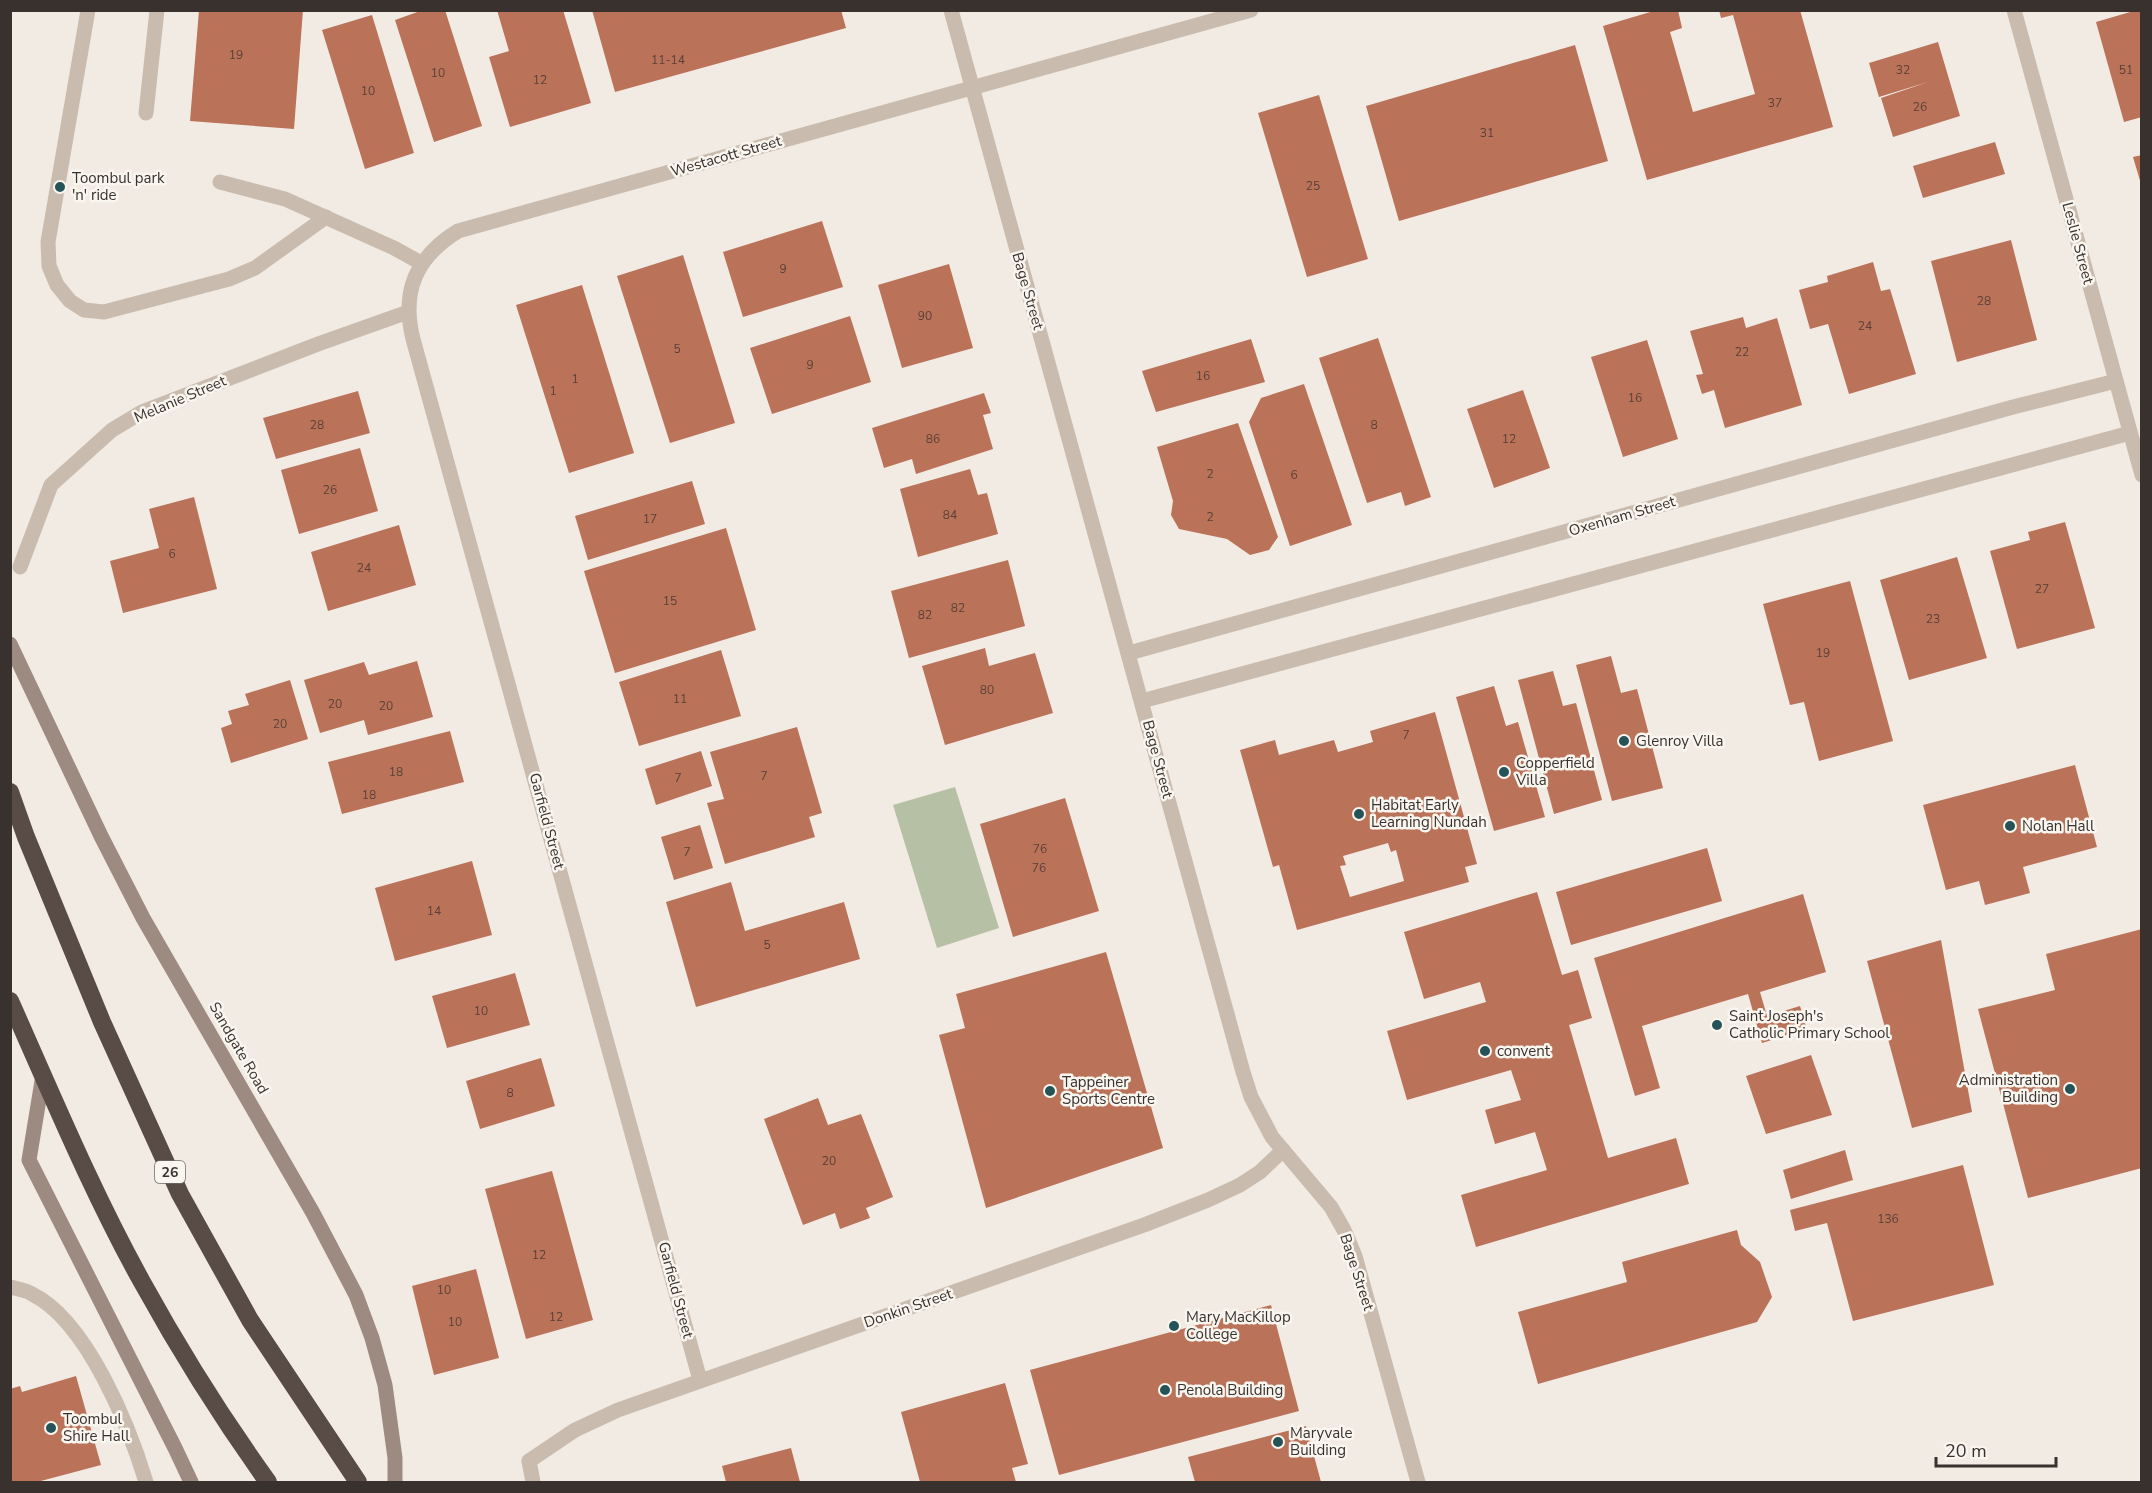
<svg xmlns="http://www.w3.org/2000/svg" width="2152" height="1493" viewBox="0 0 2152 1493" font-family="'Nunito Sans',sans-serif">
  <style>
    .green { fill: #b6c0a4 }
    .building { fill: #ba7259; fill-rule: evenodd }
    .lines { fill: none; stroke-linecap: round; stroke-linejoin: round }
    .lane { stroke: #c9bcaf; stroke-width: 15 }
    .street { stroke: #c9bcaf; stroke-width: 15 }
    .secondary { stroke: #9d8b81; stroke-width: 15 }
    .highway { stroke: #594b45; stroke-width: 18 }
    .poi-dot { fill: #265357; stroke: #f9f5ef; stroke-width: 2 }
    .labels { text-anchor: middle; stroke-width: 5; stroke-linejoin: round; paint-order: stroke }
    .number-label { font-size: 12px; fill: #594138 }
    .shield { fill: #f9f5ef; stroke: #736c67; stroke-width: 1.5 }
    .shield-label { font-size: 14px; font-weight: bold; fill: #39312d }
    .street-label { font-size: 15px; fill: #39312d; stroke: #f9f5ef }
    .poi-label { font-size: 15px; fill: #39312d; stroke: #f9f5ef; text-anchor: start }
  </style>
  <rect width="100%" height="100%" fill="#f2ebe3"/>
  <polygon class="green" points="955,787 999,928 937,948 893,805"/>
  <g class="building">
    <polygon points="199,10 303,10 294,129 190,121"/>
    <polygon points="423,10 445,10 482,126 434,142 395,20"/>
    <polygon points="497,10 563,10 591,103 510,127 489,57 509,51"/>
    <polygon points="592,10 841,10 846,28 615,92"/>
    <polygon points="1657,10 1678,10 1682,28 1670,32 1693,112 1755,94 1733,15 1721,18 1719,10 1800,10 1833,127 1647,180 1603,26"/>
    <polygon points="2137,10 2142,10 2142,117 2124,122 2096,22"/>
    <polygon points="372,15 414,153 365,169 322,30"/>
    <polygon points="1938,42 1960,116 1893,137 1881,98 1928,82 1879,97 1869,63"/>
    <polygon points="1575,45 1608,161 1399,221 1366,106"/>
    <polygon points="1319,95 1368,259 1307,277 1258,113"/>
    <polygon points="1995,142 2005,174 1923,198 1913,166"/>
    <polygon points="2142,155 2142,184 2141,184 2133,157"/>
    <polygon points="822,221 843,287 743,317 723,252"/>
    <polygon points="2011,240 2037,340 1957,362 1931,261"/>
    <polygon points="683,255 735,423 670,443 617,276"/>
    <polygon points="1873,262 1881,291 1890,289 1916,374 1849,394 1828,324 1810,329 1799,290 1828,282 1827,276"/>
    <polygon points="949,264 973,348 902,368 878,285"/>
    <polygon points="582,285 634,453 569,473 516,305"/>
    <polygon points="850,316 871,382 772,414 750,348"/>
    <polygon points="1743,317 1746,328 1777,318 1802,405 1725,428 1714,390 1702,394 1696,375 1703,374 1690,331"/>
    <polygon points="1378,338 1431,497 1405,506 1401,492 1367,503 1319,358"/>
    <polygon points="1251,339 1265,382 1156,412 1142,371"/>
    <polygon points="1647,340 1678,439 1623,457 1591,357"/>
    <polygon points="1304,384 1352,525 1290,546 1249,422 1261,398"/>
    <polygon points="1523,390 1550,468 1494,488 1467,409"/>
    <polygon points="358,391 370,433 276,459 263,418"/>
    <polygon points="984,393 991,413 983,415 993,449 916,474 912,459 884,468 872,428"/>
    <polygon points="1238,423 1278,537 1269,550 1250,555 1227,539 1179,529 1171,515 1173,501 1157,447"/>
    <polygon points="360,448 378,511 299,534 281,470"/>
    <polygon points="970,469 978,495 987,493 998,534 918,557 900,489"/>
    <polygon points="692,481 705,524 588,560 575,516"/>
    <polygon points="194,497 217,589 123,613 110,561 159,548 149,509"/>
    <polygon points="2065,522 2095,628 2017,649 1990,551 2030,540 2028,532"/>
    <polygon points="399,525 416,585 328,611 311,552"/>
    <polygon points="726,528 756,630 615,673 584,571"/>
    <polygon points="1957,557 1987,658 1909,680 1880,580"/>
    <polygon points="1008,560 1025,626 909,658 891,591"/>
    <polygon points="1850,581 1893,741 1819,761 1804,702 1790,705 1763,604"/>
    <polygon points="985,648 989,666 1035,653 1053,713 945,745 922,666"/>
    <polygon points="721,650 741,716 639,746 619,682"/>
    <polygon points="1611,656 1621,693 1637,689 1663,788 1612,801 1576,665"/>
    <polygon points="417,661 433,717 368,735 364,720 320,733 304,680 364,662 369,675"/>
    <polygon points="1553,671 1563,706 1576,703 1602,800 1554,814 1518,680"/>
    <polygon points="290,680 308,739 231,763 221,728 232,724 228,711 249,705 245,694"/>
    <polygon points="1494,686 1506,726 1518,722 1545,817 1494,831 1456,697"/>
    <path d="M1435,712L1477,864L1465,867L1469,882L1297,930L1279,865L1273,867L1240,750L1275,740L1279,755L1334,740L1338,752L1373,742L1370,731ZM1388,843L1391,852L1396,850L1404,881L1350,897L1340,866L1346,865L1343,856Z"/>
    <polygon points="797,727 822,813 809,817 815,837 725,864 707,803 724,799 710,752"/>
    <polygon points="450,731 464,782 342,814 328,762"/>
    <polygon points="701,751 712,786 656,805 645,769"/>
    <polygon points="2075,765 2097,847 2023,867 2030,893 1985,905 1979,881 1946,890 1923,805"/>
    <polygon points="1065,798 1099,911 1013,937 980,824"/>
    <polygon points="700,825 713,868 674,880 661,837"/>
    <polygon points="1707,848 1722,901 1571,945 1556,892"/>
    <polygon points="472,861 492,935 395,961 375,888"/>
    <polygon points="731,882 745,931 844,902 860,959 696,1007 666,902"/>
    <polygon points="1537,892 1562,975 1578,970 1592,1018 1569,1025 1608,1158 1676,1138 1689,1184 1476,1247 1461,1195 1547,1170 1535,1132 1495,1144 1485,1110 1521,1100 1511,1070 1407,1100 1387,1031 1486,1002 1480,982 1424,999 1404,932"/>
    <polygon points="1803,894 1826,972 1760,992 1767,1016 1800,1006 1807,1029 1762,1043 1748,994 1642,1026 1660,1088 1635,1096 1594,958"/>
    <polygon points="2142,929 2142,1168 2028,1198 1978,1009 2055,990 2046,954"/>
    <polygon points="1941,940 1972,1112 1912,1128 1867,961"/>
    <polygon points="1106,952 1163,1148 986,1208 939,1035 965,1028 956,994"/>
    <polygon points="515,973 530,1025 447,1048 432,996"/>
    <polygon points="1811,1055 1832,1115 1766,1134 1746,1076"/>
    <polygon points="541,1058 555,1106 480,1129 466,1081"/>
    <polygon points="818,1098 828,1125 861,1114 893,1197 866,1208 870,1218 840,1229 835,1213 803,1225 764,1119"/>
    <polygon points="1845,1150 1853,1180 1791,1199 1783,1170"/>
    <polygon points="1963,1165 1994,1285 1853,1321 1827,1223 1795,1231 1790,1210"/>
    <polygon points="552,1171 593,1320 526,1339 485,1189"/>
    <polygon points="1737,1230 1741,1245 1760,1262 1772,1297 1757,1322 1538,1384 1518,1312 1627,1282 1622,1262"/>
    <polygon points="476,1269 499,1358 434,1375 412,1286"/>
    <polygon points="1271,1305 1299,1411 1059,1475 1030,1370"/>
    <polygon points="76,1376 101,1465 37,1482 10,1482 10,1389 20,1386 22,1392"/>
    <polygon points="1005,1383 1028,1464 1012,1468 1016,1482 920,1482 901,1412"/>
    <polygon points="1306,1426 1321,1482 1195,1482 1188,1457"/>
    <polygon points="791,1448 800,1482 726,1482 722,1466"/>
  </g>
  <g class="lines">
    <g class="lane">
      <polyline points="88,10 48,242 49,266 57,285 70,301 84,310 104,312 229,279 255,268 326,217"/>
      <path d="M10,1287C17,1289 26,1290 32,1294C87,1321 129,1426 146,1482"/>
      <polyline points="529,1461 533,1482"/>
    </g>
    <g class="street">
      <polyline points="951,10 1243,1072 1251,1097 1272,1137 1331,1207 1344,1230 1355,1256 1418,1482"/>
      <polyline points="2014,10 2142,475"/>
      <polyline points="146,113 157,10"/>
      <polyline points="220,182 285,199 394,248 421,263"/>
      <polyline points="20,567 51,485 112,430 142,412 318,344 408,312"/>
      <polyline points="1129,653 2013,407 2116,381"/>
      <polyline points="1142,701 2130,433"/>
      <path d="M700,1380L413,339C401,291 416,257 458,231L1251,10"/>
      <polyline points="529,1461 575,1430 618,1410 1144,1225 1208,1200 1240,1185 1260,1172 1283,1150"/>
    </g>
    <g class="secondary">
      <polyline points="10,644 101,836 143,918 313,1213 356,1295 372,1338 385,1385 395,1458 395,1482"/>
      <polyline points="43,1075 29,1160 175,1448 191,1482"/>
    </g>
    <g class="highway">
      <polyline points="10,792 26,837 102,1022 180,1194 250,1320 358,1482"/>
      <path d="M10,1001C52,1095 92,1192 142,1282C180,1351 222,1418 268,1482"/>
    </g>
  </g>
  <g class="poi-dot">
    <circle cx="60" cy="187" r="6"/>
    <circle cx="1624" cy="741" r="6"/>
    <circle cx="1504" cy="772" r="6"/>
    <circle cx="1359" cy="814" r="6"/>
    <circle cx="2010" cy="826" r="6"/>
    <circle cx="1717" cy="1025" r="6"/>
    <circle cx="1485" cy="1051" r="6"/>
    <circle cx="2070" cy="1089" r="6"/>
    <circle cx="1050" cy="1091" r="6"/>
    <circle cx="1174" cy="1326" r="6"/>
    <circle cx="1165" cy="1390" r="6"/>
    <circle cx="51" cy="1428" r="6"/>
    <circle cx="1278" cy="1442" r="6"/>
  </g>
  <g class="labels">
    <g class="number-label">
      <text x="236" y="59">19</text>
      <text x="668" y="64">11-14</text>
      <text x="1903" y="74">32</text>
      <text x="2126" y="74">51</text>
      <text x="438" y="77">10</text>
      <text x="540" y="84">12</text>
      <text x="368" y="95">10</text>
      <text x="1775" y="107">37</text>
      <text x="1920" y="111">26</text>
      <text x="1487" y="137">31</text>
      <text x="1313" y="190">25</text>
      <text x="783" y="273">9</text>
      <text x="1984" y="305">28</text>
      <text x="925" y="320">90</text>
      <text x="1865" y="330">24</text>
      <text x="677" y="353">5</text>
      <text x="1742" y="356">22</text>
      <text x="810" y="369">9</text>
      <text x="1203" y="380">16</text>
      <text x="575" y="383">1</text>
      <text x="553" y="395">1</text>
      <text x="1635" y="402">16</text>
      <text x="317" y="429">28</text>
      <text x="1374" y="429">8</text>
      <text x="933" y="443">86</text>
      <text x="1509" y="443">12</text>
      <text x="1210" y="478">2</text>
      <text x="1294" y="479">6</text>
      <text x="330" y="494">26</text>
      <text x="950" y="519">84</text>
      <text x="1210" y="521">2</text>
      <text x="650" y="523">17</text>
      <text x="172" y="558">6</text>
      <text x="364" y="572">24</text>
      <text x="2042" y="593">27</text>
      <text x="670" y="605">15</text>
      <text x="958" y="612">82</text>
      <text x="925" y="619">82</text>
      <text x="1933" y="623">23</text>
      <text x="1823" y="657">19</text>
      <text x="987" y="694">80</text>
      <text x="680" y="703">11</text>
      <text x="335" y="708">20</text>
      <text x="386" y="710">20</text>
      <text x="280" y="728">20</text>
      <text x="1406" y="739">7</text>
      <text x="396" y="776">18</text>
      <text x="764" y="780">7</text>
      <text x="678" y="782">7</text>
      <text x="369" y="799">18</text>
      <text x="1040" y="853">76</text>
      <text x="687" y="856">7</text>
      <text x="1039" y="872">76</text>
      <text x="434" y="915">14</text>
      <text x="767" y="949">5</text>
      <text x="481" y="1015">10</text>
      <text x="510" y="1097">8</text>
      <text x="829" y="1165">20</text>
      <text x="1888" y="1223">136</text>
      <text x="539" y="1259">12</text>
      <text x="444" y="1294">10</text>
      <text x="556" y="1321">12</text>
      <text x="455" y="1326">10</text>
    </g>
    <rect class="shield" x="155" y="1161" width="30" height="22" rx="4.5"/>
    <g class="shield-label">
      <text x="170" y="1177">26</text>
    </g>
    <g class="street-label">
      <text transform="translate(726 156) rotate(-16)" y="5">Westacott Street</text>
      <text transform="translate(2078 243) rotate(75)" y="5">Leslie Street</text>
      <text transform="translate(1028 291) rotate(74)" y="5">Bage Street</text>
      <text transform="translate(180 399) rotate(-23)" y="5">Melanie Street</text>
      <text transform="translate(1622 516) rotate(-16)" y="5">Oxenham Street</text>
      <text transform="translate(1158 759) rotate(75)" y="5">Bage Street</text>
      <text transform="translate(547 821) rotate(75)" y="5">Garfield Street</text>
      <text transform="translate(239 1048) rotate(60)" y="5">Sandgate Road</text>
      <text transform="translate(1357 1272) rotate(72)" y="5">Bage Street</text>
      <text transform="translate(676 1290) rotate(75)" y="5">Garfield Street</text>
      <text transform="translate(908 1308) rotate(-19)" y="5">Donkin Street</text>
    </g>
    <g class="poi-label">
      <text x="72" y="183">Toombul park<tspan x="72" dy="17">'n' ride</tspan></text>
      <text x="1636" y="746">Glenroy Villa</text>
      <text x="1516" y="768">Copperfield<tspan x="1516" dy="17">Villa</tspan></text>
      <text x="1371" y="810">Habitat Early<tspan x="1371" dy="17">Learning Nundah</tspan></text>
      <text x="2022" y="831">Nolan Hall</text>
      <text x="1729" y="1021">Saint Joseph's<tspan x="1729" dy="17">Catholic Primary School</tspan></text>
      <text x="1497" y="1056">convent</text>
      <text x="2058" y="1085" text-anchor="end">Administration<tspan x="2058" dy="17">Building</tspan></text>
      <text x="1062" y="1087">Tappeiner<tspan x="1062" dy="17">Sports Centre</tspan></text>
      <text x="1186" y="1322">Mary MacKillop<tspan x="1186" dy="17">College</tspan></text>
      <text x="1177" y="1395">Penola Building</text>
      <text x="63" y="1424">Toombul<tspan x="63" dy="17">Shire Hall</tspan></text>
      <text x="1290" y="1438">Maryvale<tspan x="1290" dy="17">Building</tspan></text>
    </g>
  </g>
  <rect width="2152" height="1493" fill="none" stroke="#39312d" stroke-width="24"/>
  <path d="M1936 1457v9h120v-9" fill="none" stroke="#39312d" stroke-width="3"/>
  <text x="1945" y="1457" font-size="18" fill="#39312d" stroke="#f9f5ef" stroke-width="4.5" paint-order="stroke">20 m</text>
</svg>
